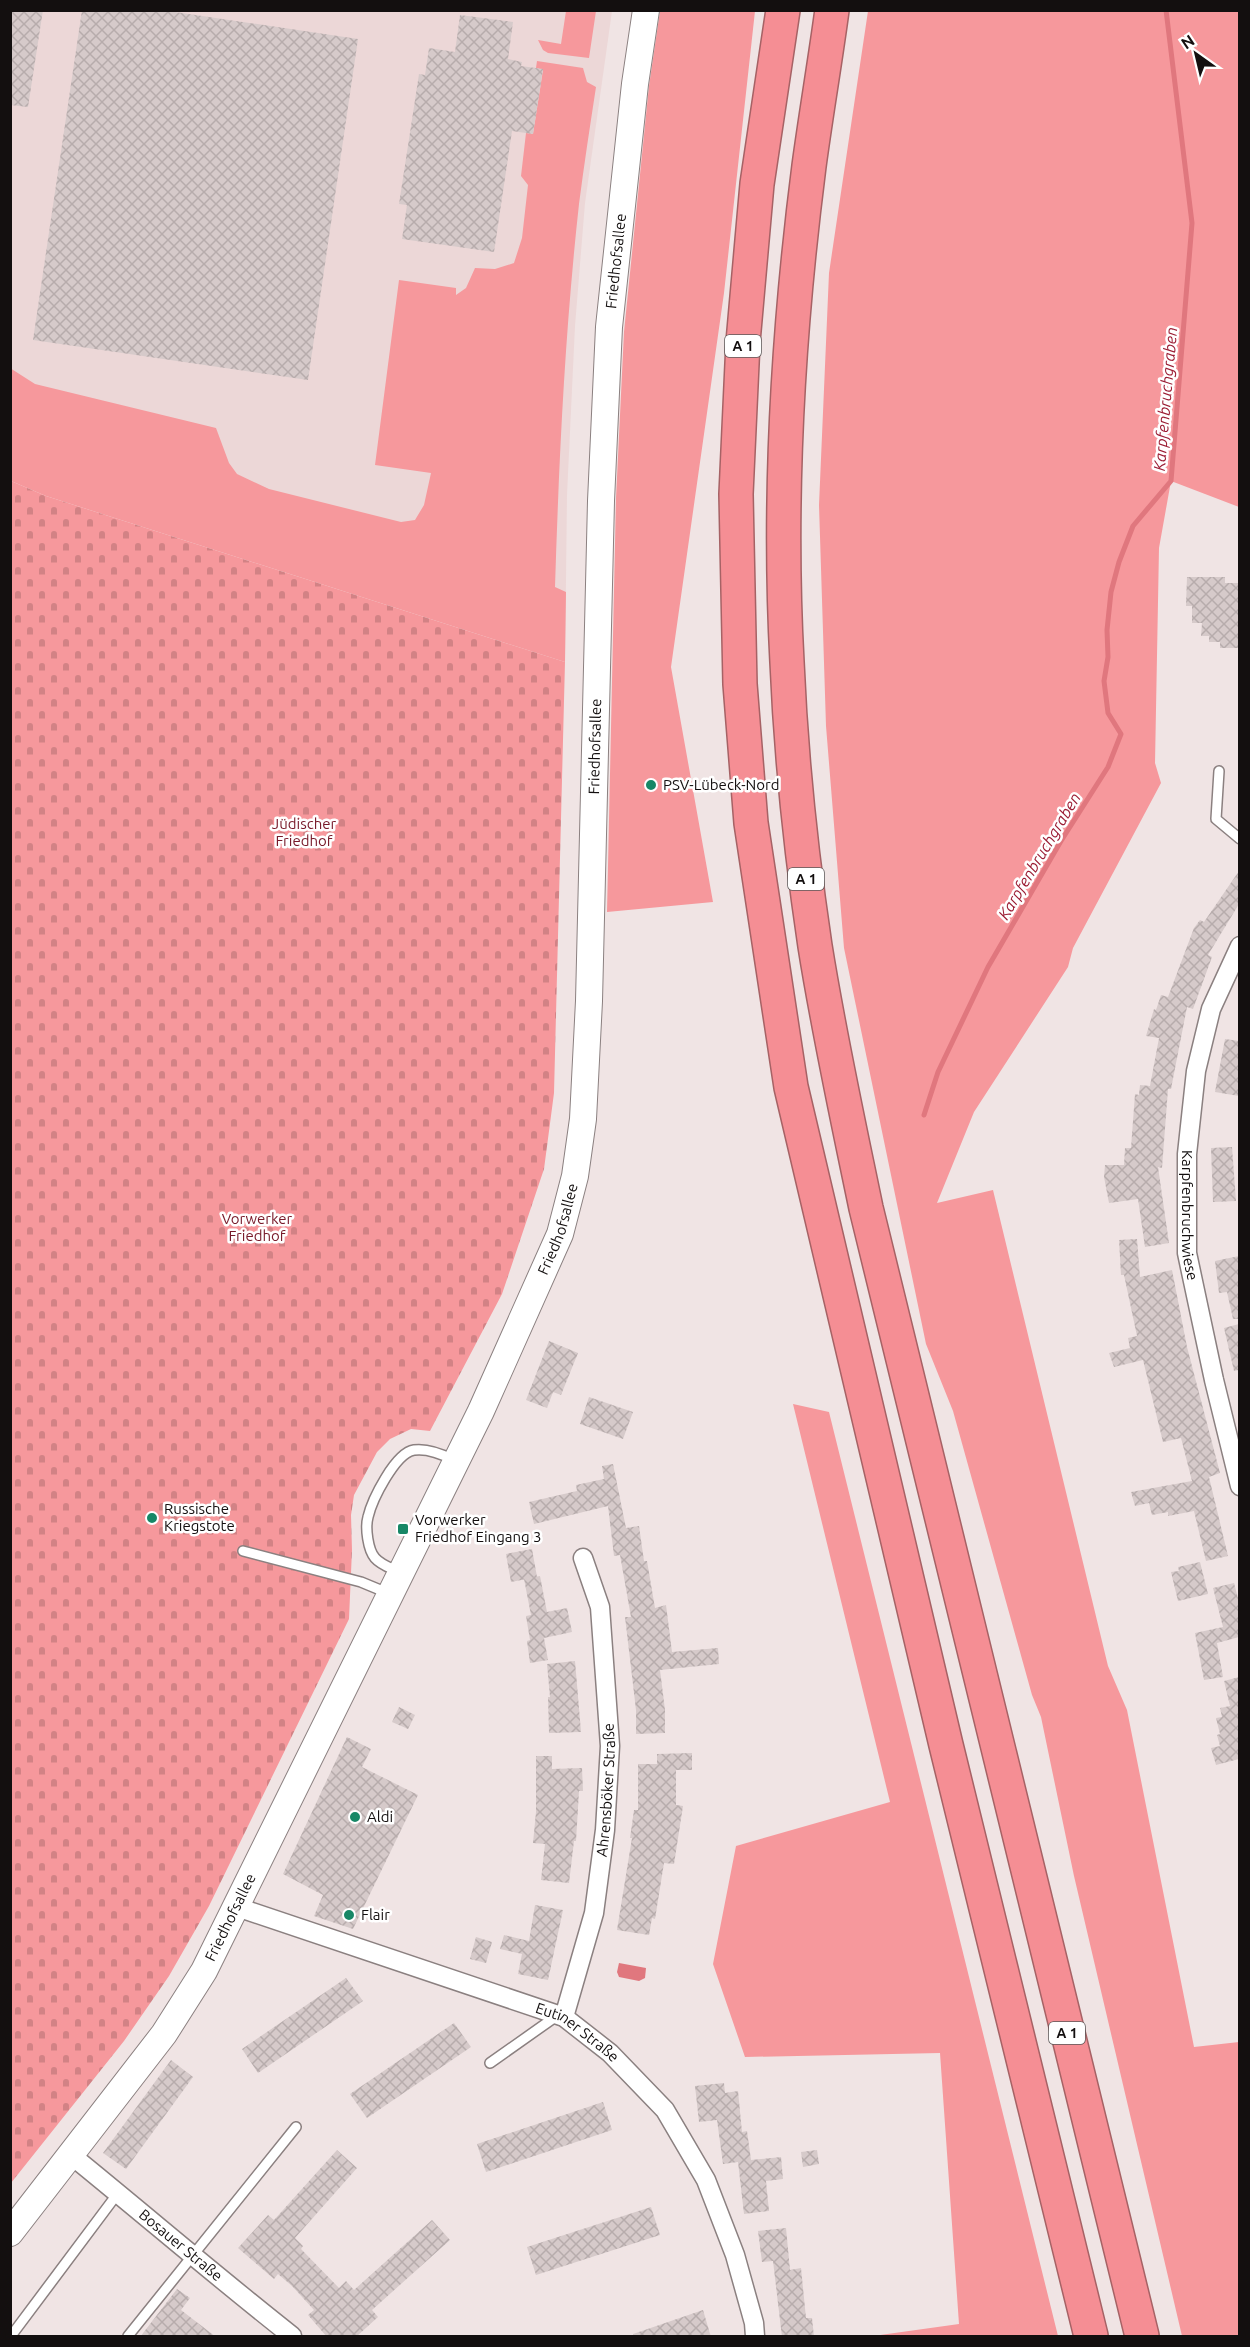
<svg xmlns="http://www.w3.org/2000/svg" width="1250" height="2347" viewBox="0 0 1250 2347" font-family="Ubuntu,sans-serif">
  <style>
    .built { fill: #ecd7d7 }
    .green { fill: #f6989c }
    .cemetery { fill: url(#cemetery-stones) }
    .water { fill: #e0777e }
    .lines { fill: none; stroke-linecap: round; stroke-linejoin: round }
    .stream { stroke: #e0777e; stroke-width: 5 }
    .building { fill: url(#building-cross-hatch) }
    .lane-casing { stroke: #8b8080; stroke-width: 12 }
    .street-casing { stroke: #8b8080; stroke-width: 21 }
    .secondary-casing { stroke: #8b8080; stroke-width: 28 }
    .highway-casing { stroke: #a66265; stroke-width: 36 }
    .lane { stroke: #fff; stroke-width: 9 }
    .street { stroke: #fff; stroke-width: 18 }
    .secondary { stroke: #fff; stroke-width: 26 }
    .highway { stroke: #f58e94; stroke-width: 33 }
    .poi-dot { fill: #178766; stroke: #fff; stroke-width: 2 }
    .labels { text-anchor: middle; stroke-width: 5; stroke-linejoin: round; paint-order: stroke }
    .shield { fill: #fff; stroke: #5a5757; stroke-width: 1.5 }
    .shield-label { font-size: 14px; font-weight: bold; fill: #130f0f }
    .street-label { font-size: 15px; fill: #130f0f; stroke: #fff }
    .poi-label { font-size: 15px; fill: #130f0f; stroke: #fff; text-anchor: start }
    .park-label { font-size: 15px; fill: #771929; stroke: #fff }
    .water-label { font-size: 16px; font-style: italic; fill: #9b1d34; stroke: #fff }
  </style>
  <defs>
    <pattern id="cemetery-stones" width="16" height="16" patternUnits="userSpaceOnUse" patternTransform="scale(1.5)"><rect width="16" height="16" fill="#f6989c"/><path d="M2 7V4a2 2 0 0 1 4 0v3zM10 15v-3a2 2 0 0 1 4 0v3z" fill="#d28285"/></pattern>
    <pattern id="building-cross-hatch" width="8" height="8" patternUnits="userSpaceOnUse" patternTransform="scale(1.5)"><rect width="8" height="8" fill="#d6caca"/><path d="M0 0l8 8M0 8l8-8" fill="none" stroke="#b7acac"/></pattern>
  </defs>
  <rect width="100%" height="100%" fill="#f0e4e4"/>
  <polygon class="built" points="11,11 612,11 585,203 575,326 567,495 565,662 11,481"/>
  <g class="green">
    <polygon points="566,11 596,11 589,58 548,53 543,50 538,40 561,44"/>
    <polygon points="660,11 755,11 724,293 671,667 713,902 607,912 616,498 624,332 649,86"/>
    <polygon points="868,11 1239,11 1239,507 1171,481 1159,548 1155,763 1161,783 1073,948 1068,967 974,1112 937,1203 993,1190 1108,1666 1127,1710 1194,2047 1239,2042 1239,2336 1182,2336 1074,1876 1041,1717 1032,1695 953,1411 926,1344 844,948 826,726 819,505 829,273"/>
    <path d="M537,61L583,68L587,82L596,87C590,126 584,165 579,204C565,331 559,459 555,587L566,592L565,662L46,496L11,481L10,368L35,384L216,428L229,463L237,474L269,489L401,522L415,520L424,505L431,473L375,465L399,280L456,288V295L466,288L475,268L495,269L514,263L522,238L528,185L521,176L526,133L533,134L543,70L536,68Z"/>
    <polygon points="793,1404 829,1412 1058,2336 873,2336 959,2324 940,2053 745,2057 713,1964 736,1846 890,1802"/>
  </g>
  <polygon class="cemetery" points="11,481 46,496 565,662 554,1093 544,1169 502,1294 430,1431 411,1429 390,1439 377,1452 354,1495 351,1515 352,1550 349,1619 209,1906 169,1976 124,2041 11,2183"/>
  <polygon class="water" points="619,1963 646,1968 645,1978 639,1981 619,1977 617,1972"/>
  <g class="lines">
    <polyline class="stream" points="924,1115 938,1072 988,967 1061,841 1108,767 1121,734 1108,713 1104,681 1108,657 1107,630 1111,592 1119,562 1133,526 1171,481 1192,223 1166,10"/>
  </g>
  <g class="building">
    <polygon points="10,10 43,10 28,107 10,105"/>
    <polygon points="82,10 162,10 358,39 308,380 33,340"/>
    <polygon points="460,15 513,22 508,59 522,62 521,66 543,69 533,134 512,131 494,252 402,239 407,205 399,204 419,74 425,75 429,48 455,52"/>
    <polygon points="1187,577 1225,577 1225,583 1239,583 1239,648 1220,648 1220,642 1209,642 1209,636 1201,636 1202,623 1192,623 1192,606 1186,606"/>
    <polygon points="1239,871 1239,904 1208,955 1212,957 1193,1009 1187,1007 1171,1089 1168,1089 1162,1168 1158,1167 1169,1243 1145,1247 1138,1199 1109,1203 1104,1177 1105,1165 1124,1165 1125,1148 1131,1148 1135,1094 1139,1095 1140,1085 1150,1086 1159,1038 1146,1036 1154,1009 1156,1010 1161,995 1168,997 1194,928 1200,920 1204,922"/>
    <polygon points="1225,1039 1239,1041 1239,1096 1215,1092"/>
    <polygon points="1232,1147 1236,1201 1213,1202 1211,1148"/>
    <polygon points="1137,1239 1140,1277 1172,1270 1187,1347 1220,1473 1209,1477 1228,1556 1206,1561 1194,1511 1168,1516 1168,1512 1152,1515 1149,1503 1135,1506 1131,1492 1192,1481 1181,1438 1163,1442 1143,1360 1114,1367 1109,1353 1130,1348 1128,1338 1137,1336 1124,1275 1121,1275 1119,1240"/>
    <polygon points="1239,1256 1239,1319 1233,1319 1227,1292 1219,1293 1215,1261"/>
    <polygon points="1239,1324 1239,1370 1234,1371 1224,1328"/>
    <polygon points="549,1341 578,1353 561,1395 553,1392 547,1408 526,1400"/>
    <polygon points="589,1397 633,1412 623,1439 580,1424"/>
    <polygon points="613,1464 626,1528 639,1526 644,1561 647,1561 655,1608 666,1605 672,1652 718,1648 719,1664 660,1670 665,1710 665,1733 636,1734 636,1710 625,1617 631,1617 620,1555 614,1556 608,1506 534,1524 529,1502 577,1491 576,1485 604,1479 602,1466"/>
    <polygon points="532,1549 537,1577 511,1582 506,1554"/>
    <polygon points="1200,1562 1208,1594 1178,1601 1171,1572 1179,1571 1178,1567"/>
    <polygon points="540,1576 547,1612 567,1608 572,1632 544,1638 548,1660 530,1663 527,1641 530,1640 526,1616 531,1615 524,1579"/>
    <polygon points="1234,1583 1239,1602 1239,1637 1217,1643 1223,1677 1204,1680 1195,1633 1223,1627 1213,1588"/>
    <polygon points="575,1661 581,1732 549,1733 548,1697 550,1697 547,1664"/>
    <polygon points="1239,1677 1239,1759 1216,1765 1211,1748 1220,1746 1217,1735 1220,1734 1216,1718 1222,1717 1220,1708 1230,1706 1224,1681"/>
    <polygon points="399,1707 415,1715 408,1729 392,1722"/>
    <polygon points="347,1737 371,1749 362,1767 418,1795 353,1929 314,1916 323,1895 283,1874"/>
    <polygon points="692,1753 692,1770 676,1770 676,1805 683,1806 674,1864 664,1863 655,1919 652,1918 649,1935 617,1930 632,1838 630,1838 634,1810 638,1810 638,1764 657,1764 657,1754"/>
    <polygon points="536,1756 552,1756 552,1769 582,1768 583,1791 579,1791 576,1841 574,1841 569,1883 541,1880 545,1844 533,1843 536,1812"/>
    <polygon points="535,1905 563,1910 548,1980 518,1974 522,1954 500,1949 504,1935 529,1941"/>
    <polygon points="476,1937 492,1942 486,1963 470,1959"/>
    <polygon points="346,1978 363,2001 258,2073 242,2049"/>
    <polygon points="454,2023 471,2047 367,2118 350,2094"/>
    <polygon points="171,2060 193,2077 126,2169 103,2153"/>
    <polygon points="724,2083 725,2093 738,2091 742,2132 747,2131 751,2160 781,2157 783,2179 766,2181 769,2211 744,2214 738,2162 723,2164 717,2120 699,2122 695,2086"/>
    <polygon points="603,2102 612,2130 486,2172 477,2144"/>
    <polygon points="337,2150 357,2168 295,2238 303,2246 301,2249 339,2288 346,2281 354,2290 432,2220 450,2240 372,2310 378,2317 356,2337 327,2337 308,2315 314,2310 292,2286 278,2274 274,2279 238,2248 268,2215 274,2220"/>
    <polygon points="817,2150 819,2164 803,2167 801,2152"/>
    <polygon points="651,2207 660,2235 536,2275 527,2247"/>
    <polygon points="786,2228 790,2270 801,2268 806,2318 812,2318 814,2337 782,2337 773,2261 762,2262 758,2231"/>
    <polygon points="177,2289 190,2298 181,2310 216,2337 140,2337"/>
    <polygon points="703,2310 711,2337 633,2337 633,2334"/>
  </g>
  <g class="lines">
    <defs>
      <g id="lane">
        <polyline points="1219,771 1216,819 1240,839"/>
        <polyline points="243,1551 361,1582 390,1594"/>
        <path d="M399,1572C391,1568 381,1565 375,1558C368,1550 365,1528 368,1517C372,1500 395,1453 414,1450C428,1448 442,1454 454,1460"/>
        <polyline points="490,2063 558,2015"/>
        <polyline points="11,2336 118,2193"/>
        <polyline points="128,2336 296,2127"/>
      </g>
      <g id="street">
        <path id="s1" d="M1240,946L1211,1009L1196,1071L1187,1154V1253L1214,1380L1240,1486"/>
        <path id="s2" d="M237,1907L564,2017L610,2053L665,2110L706,2180L735,2255L754,2323L755,2336"/>
        <path id="s3" d="M564,2017L594,1913L605,1830L610,1746L600,1607L583,1558"/>
        <path id="s4" d="M71,2155C145,2215 217,2277 292,2336"/>
      </g>
      <g id="secondary">
        <path id="s5" d="M10,2233L164,2034L204,1971L481,1411L560,1234L575,1176L583,1119L589,1001L601,501L609,327L635,84L646,10"/>
      </g>
      <g id="highway">
        <polyline points="783,10 757,184 743,342 736,494 740,684 751,823 791,1087 946,1745 1091,2336"/>
        <path d="M832,10C825,62 816,114 809,166C788,330 778,498 787,662C791,757 801,852 815,946C829,1034 848,1121 866,1208L1142,2336"/>
      </g>
    </defs>
    <use href="#lane" class="lane-casing"/>
    <use href="#street" class="street-casing"/>
    <use href="#secondary" class="secondary-casing"/>
    <use href="#highway" class="highway-casing"/>
    <use href="#lane" class="lane"/>
    <use href="#street" class="street"/>
    <use href="#secondary" class="secondary"/>
    <use href="#highway" class="highway"/>
  </g>
  <g class="poi-dot">
    <circle cx="651" cy="785" r="6"/>
    <circle cx="152" cy="1518" r="6"/>
    <rect x="397" y="1523" width="12" height="12" rx="3"/>
    <circle cx="355" cy="1817" r="6"/>
    <circle cx="349" cy="1915" r="6"/>
  </g>
  <g class="labels">
    <g class="shield">
      <rect x="725" y="335" width="36" height="22" rx="4.5"/>
      <rect x="788" y="868" width="36" height="22" rx="4.5"/>
      <rect x="1049" y="2022" width="36" height="22" rx="4.5"/>
    </g>
    <g class="shield-label">
      <text x="743" y="351">A 1</text>
      <text x="806" y="884">A 1</text>
      <text x="1067" y="2038">A 1</text>
    </g>
    <g class="street-label">
      <text dy="5" stroke="none"><textPath href="#s5" startOffset="2121">Friedhofsallee</textPath></text>
      <text dy="5" stroke="none"><textPath href="#s5" startOffset="1635">Friedhofsallee</textPath></text>
      <text dy="5" stroke="none"><textPath href="#s1" startOffset="278">Karpfenbruchwiese</textPath></text>
      <text dy="5" stroke="none"><textPath href="#s5" startOffset="1149">Friedhofsallee</textPath></text>
      <text dy="5" stroke="none"><textPath href="#s3" startOffset="232">Ahrensböker Straße</textPath></text>
      <text dy="5" stroke="none"><textPath href="#s5" startOffset="386">Friedhofsallee</textPath></text>
      <text dy="5" stroke="none"><textPath href="#s2" startOffset="364">Eutiner Straße</textPath></text>
      <text dy="5" stroke="none"><textPath href="#s4" startOffset="142">Bosauer Straße</textPath></text>
    </g>
    <g class="poi-label">
      <text x="663" y="790">PSV-Lübeck-Nord</text>
      <text x="164" y="1514">Russische<tspan x="164" dy="17">Kriegstote</tspan></text>
      <text x="415" y="1525">Vorwerker<tspan x="415" dy="17">Friedhof Eingang 3</tspan></text>
      <text x="367" y="1822">Aldi</text>
      <text x="361" y="1920">Flair</text>
    </g>
    <g class="park-label">
      <text x="304" y="829">Jüdischer<tspan x="304" dy="17">Friedhof</tspan></text>
      <text x="257" y="1224">Vorwerker<tspan x="257" dy="17">Friedhof</tspan></text>
    </g>
    <g class="water-label">
      <text transform="translate(1165 399) rotate(-85)" y="6">Karpfenbruchgraben</text>
      <text transform="translate(1039 856) rotate(-59)" y="6">Karpfenbruchgraben</text>
    </g>
  </g>
  <rect width="1250" height="2347" fill="none" stroke="#130f0f" stroke-width="24"/>
  <g transform="translate(1196 54) rotate(326)" stroke="#ffffff" stroke-width="4.5" paint-order="stroke">
  <path d="M0-4.5L10 22L0 15L-10 22Z" fill="#130f0f"/>
  <text y="-9" font-size="16" font-weight="bold" text-anchor="middle" fill="#130f0f">N</text>
  </g>
</svg>
